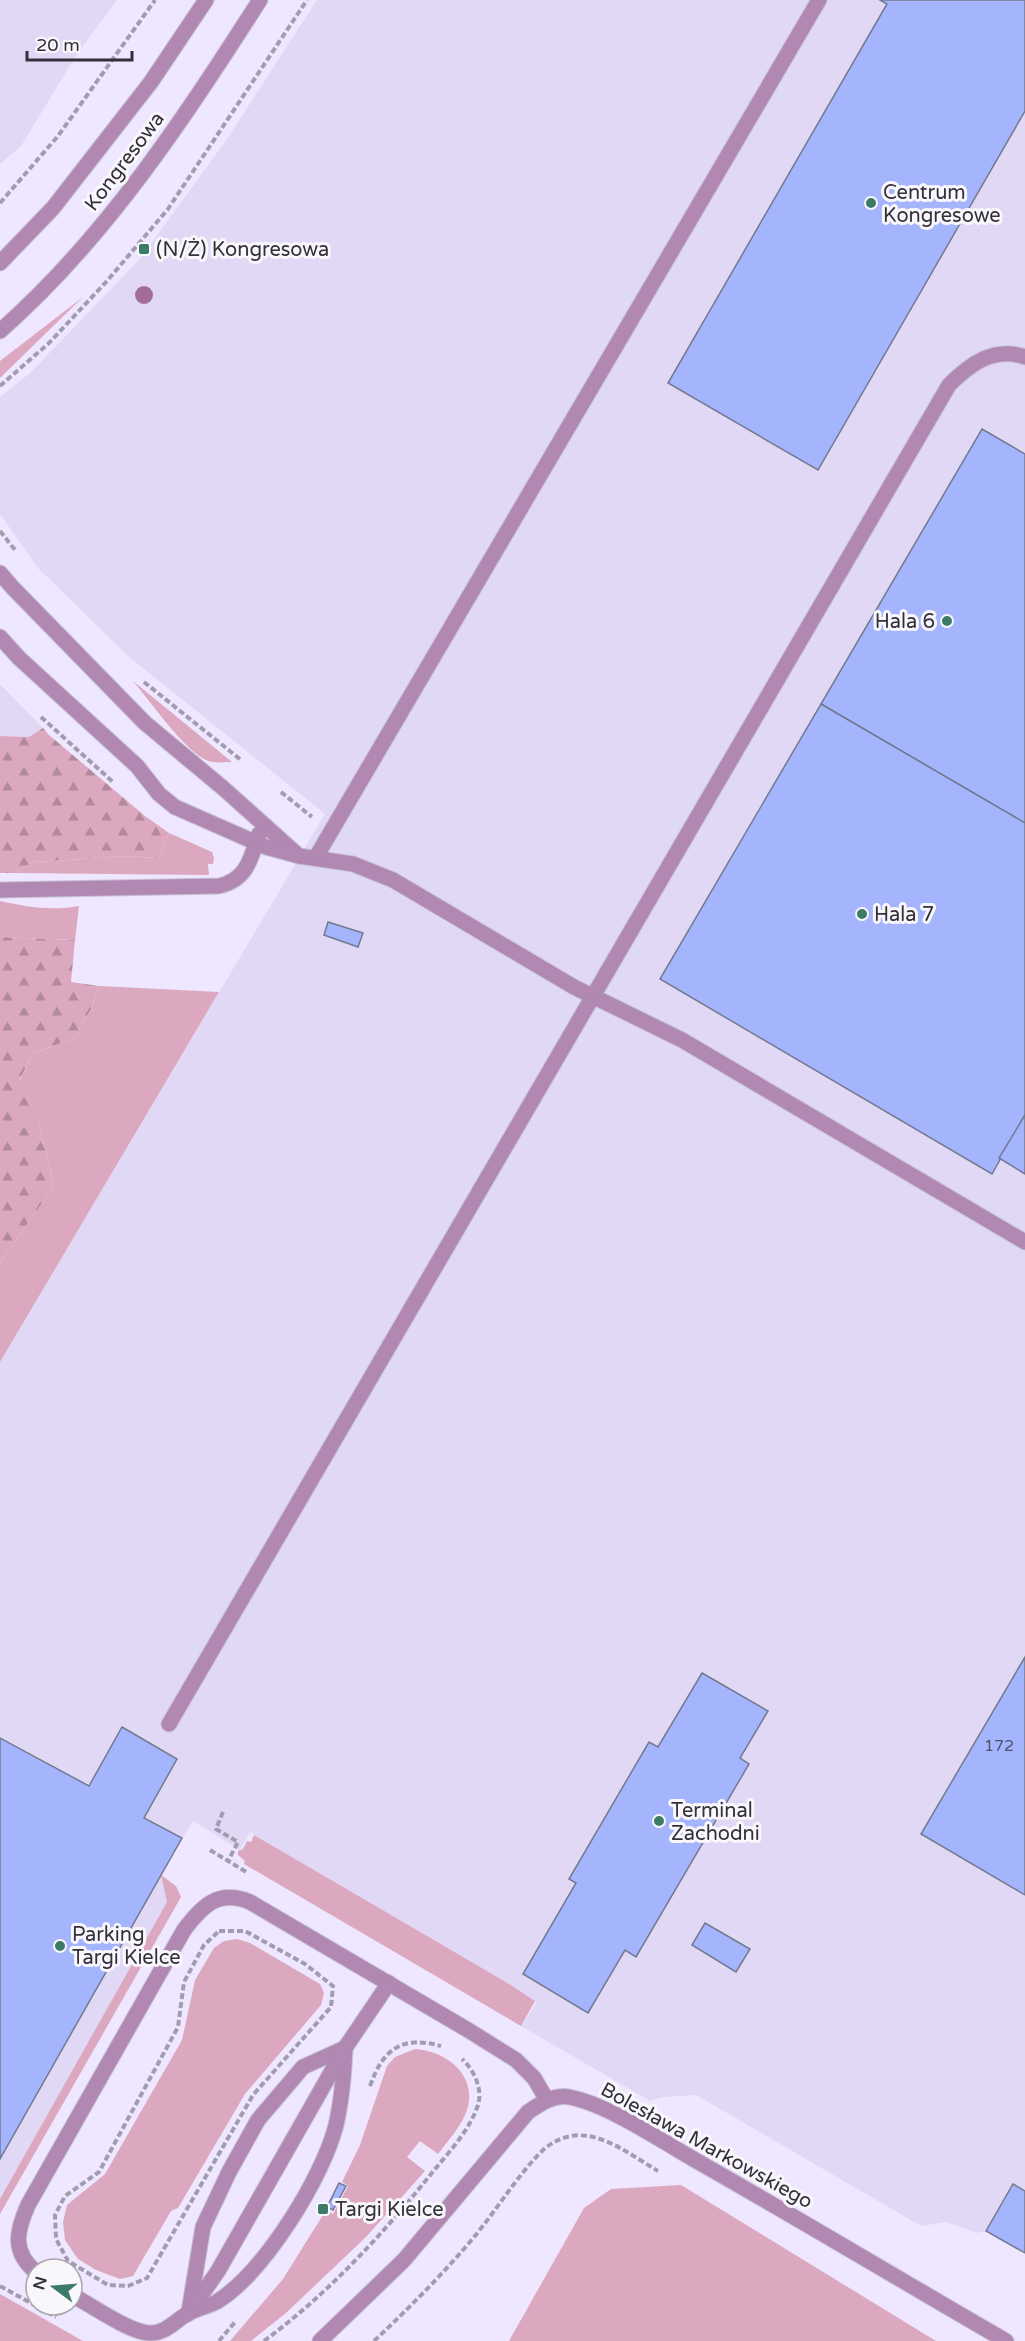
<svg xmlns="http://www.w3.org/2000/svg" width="1025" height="2341" viewBox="0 0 1025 2341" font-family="'Varela Round',sans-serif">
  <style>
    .built { fill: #e1d8f6 }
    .green { fill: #dca8bf }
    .forest { fill: url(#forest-firs) }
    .building { fill: #a4b5fd; stroke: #73798e; stroke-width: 1.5 }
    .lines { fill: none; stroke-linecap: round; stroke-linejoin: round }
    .minor-casing { stroke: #c8c2d7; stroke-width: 17 }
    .path { stroke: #a19cae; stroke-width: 4; stroke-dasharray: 6 3; stroke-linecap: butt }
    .minor { stroke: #b088b1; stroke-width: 15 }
    .tree { fill: #a36b96 }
    .poi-dot { fill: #3d7b67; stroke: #f9f7fc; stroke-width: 2 }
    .labels { text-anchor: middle; stroke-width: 6; stroke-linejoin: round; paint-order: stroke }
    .number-label { font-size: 16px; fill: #4e516a }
    .street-label { font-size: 20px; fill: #323039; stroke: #f9f7fc }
    .poi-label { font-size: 20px; fill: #323039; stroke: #f9f7fc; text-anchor: start }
  </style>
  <defs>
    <pattern id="forest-firs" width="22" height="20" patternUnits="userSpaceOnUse" patternTransform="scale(1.5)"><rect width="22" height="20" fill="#dca8bf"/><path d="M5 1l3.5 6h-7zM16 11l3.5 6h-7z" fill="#b3899c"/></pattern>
  </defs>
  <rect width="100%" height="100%" fill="#eee7ff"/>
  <g class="built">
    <polygon points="0,0 117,0 77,54 21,146 0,164"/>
    <polygon points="317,0 1025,0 1025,2253 986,2231 977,2233 946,2222 921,2226 696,2095 663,2097 650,2101 521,2026 537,2002 511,1985 394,1919 250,1832 240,1850 193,1821 161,1873 167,1902 0,2199 0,1362 325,814 129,657 38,568 0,514 0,397 29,374 139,260 225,142"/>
    <polygon points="0,684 43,728 29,737 0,736"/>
  </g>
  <g class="green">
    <polygon points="83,297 0,378 0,361"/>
    <path d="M133,681L232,762C222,762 213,764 204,759C181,746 151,702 133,681Z"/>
    <polygon points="169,833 212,852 214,858 213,864 208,864 209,875 15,873 33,862 128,856 159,858"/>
    <path d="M0,901C27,907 51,911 79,906L75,940L0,937Z"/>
    <polygon points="99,986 219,992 0,1362 0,1263 54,1186 40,1128 20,1081 32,1054 74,1038 91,1009"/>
    <polygon points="254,1835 511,1985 535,2001 521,2026 244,1864 245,1861 238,1855 238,1851 243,1849 247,1841 251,1842"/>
    <polygon points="161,1875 176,1886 181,1897 0,2214 0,2199 167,1902"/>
    <polygon points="237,1939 250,1943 320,1984 324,1993 321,2005 245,2094 178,2208 171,2211 133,2276 120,2279 96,2270 78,2259 65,2240 63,2222 67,2205 105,2174 182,2040 195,1980 214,1948 224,1941"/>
    <path d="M415,2049C449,2051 481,2079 465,2115C459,2129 447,2142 438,2154L420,2141L407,2157L425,2171L366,2237L286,2313L251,2341H230L283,2279L326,2210L333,2214L348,2186L342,2182L360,2145L387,2066L395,2057Z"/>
    <polygon points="681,2185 936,2341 509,2341 584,2208 611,2189"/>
    <polygon points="0,2294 83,2341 0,2341"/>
  </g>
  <g class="forest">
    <polygon points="43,728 49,735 145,816 169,833 159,858 128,856 33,862 15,873 0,873 0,736 29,737"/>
    <polygon points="0,937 75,940 71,982 99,986 91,1009 74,1038 32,1054 20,1080 40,1128 54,1186 0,1263"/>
  </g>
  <g class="building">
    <polygon points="880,0 1025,0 1025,111 818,470 668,383 887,4"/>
    <polygon points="982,429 1025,454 1025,823 821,704"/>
    <polygon points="821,704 1025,823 1025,1115 992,1174 660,979"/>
    <polygon points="328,922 363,933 358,947 324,935"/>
    <polygon points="1025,1115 1025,1174 999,1158"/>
    <polygon points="1025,1657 1025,1895 921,1834"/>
    <polygon points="702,1673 768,1711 740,1758 749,1764 636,1957 625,1950 588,2013 523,1974 576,1883 569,1879 649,1742 658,1747"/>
    <polygon points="122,1727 177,1759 144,1818 182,1838 0,2159 0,1738 89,1786"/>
    <polygon points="705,1923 750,1949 736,1972 692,1945"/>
    <polygon points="339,2183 346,2186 333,2210 327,2207"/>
    <polygon points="1013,2184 1025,2191 1025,2253 986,2231"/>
  </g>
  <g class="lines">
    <defs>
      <g id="minor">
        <polyline points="0,263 53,208 151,82 206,0"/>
        <path d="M0,331C107,237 184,118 260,0"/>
        <polyline points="0,573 13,588 145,723 223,788 299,856"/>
        <polyline points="0,637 19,658 137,766 159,794 175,807 266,847 299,856 353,864 393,880 574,987 682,1040 1025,1242"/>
        <polyline points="316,857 819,0"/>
        <path d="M0,890L219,886C247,880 251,858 259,834"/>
        <path d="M169,1724L949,385C970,364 994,346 1025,357"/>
        <path d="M36,2272C12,2252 16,2232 28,2205L184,1930C202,1906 218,1889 250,1902L468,2030L516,2060L534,2078L547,2100"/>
        <path d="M72,2295C91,2305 129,2332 149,2333C166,2334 175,2320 189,2313C198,2308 210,2306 218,2301C265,2271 323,2177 336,2125C342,2099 344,2074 345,2048"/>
        <polyline points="189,2311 203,2227 229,2172 258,2120 303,2067 345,2048"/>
        <polyline points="188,2314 218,2271 345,2048 389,1983"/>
        <path d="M320,2341L404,2260L528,2112C540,2104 554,2094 569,2097C607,2104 660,2140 695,2160C799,2219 902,2281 1006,2341"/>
      </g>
    </defs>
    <use href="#minor" class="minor-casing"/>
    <g class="path">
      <polyline points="0,203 58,136 155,0"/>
      <polyline points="0,386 49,343 107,281 168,209 307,0"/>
      <polyline points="0,531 15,550"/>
      <polyline points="144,682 241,760"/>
      <polyline points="41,717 114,783"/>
      <polyline points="281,792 312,817"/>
      <polyline points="223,1812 216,1829 238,1842 228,1861"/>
      <polyline points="210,1850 248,1873"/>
      <polygon points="219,1931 245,1931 305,1964 333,1986 331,2007 253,2095 147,2278 128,2286 108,2285 68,2261 56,2239 55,2215 65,2196 99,2172 178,2027 184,1982 204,1945"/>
      <path d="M370,2086C383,2049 402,2035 441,2046"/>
      <polyline points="0,2286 56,2317"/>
      <polyline points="219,2341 235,2322"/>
      <path d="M264,2341C329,2293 385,2232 435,2169C451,2150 470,2129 478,2105C483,2089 474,2070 462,2059"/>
      <path d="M374,2341C407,2310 439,2278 469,2243C495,2213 515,2178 543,2150C551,2143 560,2138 571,2136C602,2131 632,2156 658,2171"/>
    </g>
    <use href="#minor" class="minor"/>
  </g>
  <circle class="tree" cx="144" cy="295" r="9"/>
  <g class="poi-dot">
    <circle cx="871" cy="203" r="6"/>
    <rect x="138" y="243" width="12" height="12" rx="3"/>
    <circle cx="947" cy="621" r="6"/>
    <circle cx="862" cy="914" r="6"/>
    <circle cx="659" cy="1821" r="6"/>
    <circle cx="60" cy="1946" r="6"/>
    <rect x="317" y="2203" width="12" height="12" rx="3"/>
  </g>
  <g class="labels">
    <g class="number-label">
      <text x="999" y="1751">172</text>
    </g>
    <g class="street-label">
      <text transform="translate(124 161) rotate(-53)" y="7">Kongresowa</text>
      <text transform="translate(707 2145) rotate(29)" y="7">Bolesława Markowskiego</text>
    </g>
    <g class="poi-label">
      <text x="883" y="199">Centrum<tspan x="883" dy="23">Kongresowe</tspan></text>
      <text x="156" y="256">(N/Ż) Kongresowa</text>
      <text x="935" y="628" text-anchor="end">Hala 6</text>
      <text x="874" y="921">Hala 7</text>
      <text x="671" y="1817">Terminal<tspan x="671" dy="23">Zachodni</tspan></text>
      <text x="72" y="1941">Parking<tspan x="72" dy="23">Targi Kielce</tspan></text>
      <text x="335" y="2216">Targi Kielce</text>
    </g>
  </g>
  <g transform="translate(54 2287) rotate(286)"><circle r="28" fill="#f9f7fc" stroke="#a9a7ae" stroke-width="1.5"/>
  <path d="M0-4.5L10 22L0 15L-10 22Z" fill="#3d7b67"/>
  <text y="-9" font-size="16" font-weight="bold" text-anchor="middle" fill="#323039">N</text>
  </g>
  <path d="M27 51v9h105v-9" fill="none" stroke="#323039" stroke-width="3"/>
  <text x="36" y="51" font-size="18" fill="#323039" stroke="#f9f7fc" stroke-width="4.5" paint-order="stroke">20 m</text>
</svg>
